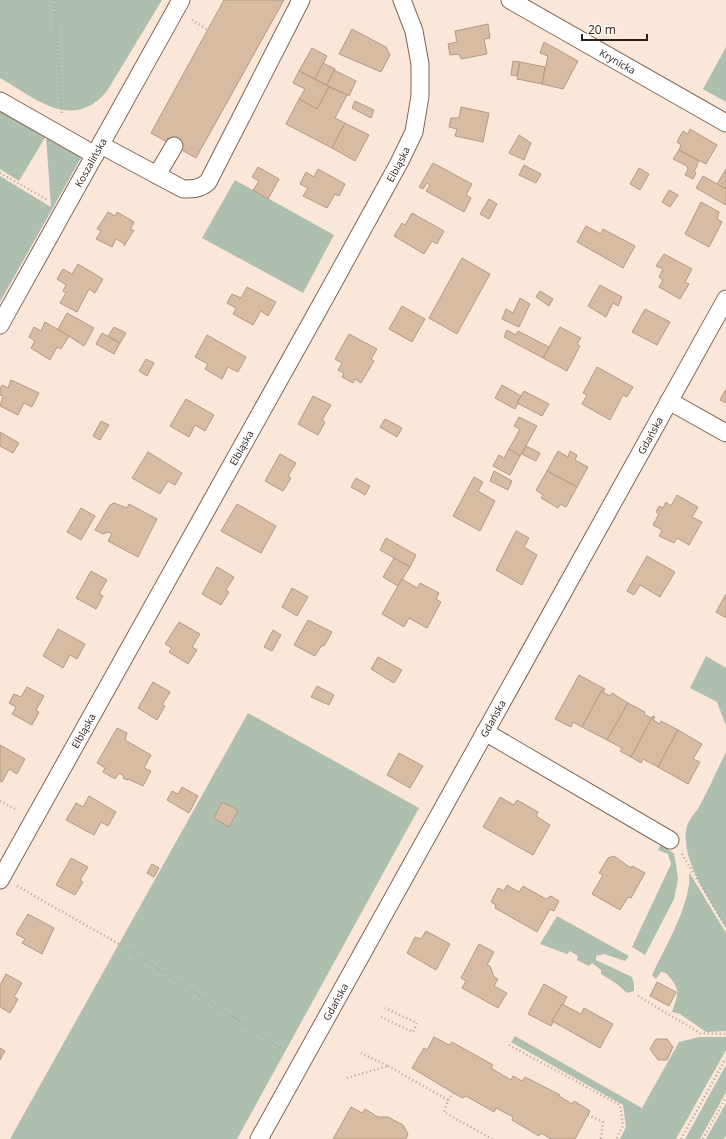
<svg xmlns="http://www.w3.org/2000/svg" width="726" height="1139" viewBox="0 0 726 1139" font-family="'Open Sans',sans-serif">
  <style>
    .green { fill: #aebeaf }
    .building { fill: #d7bba2; stroke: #b69a83 }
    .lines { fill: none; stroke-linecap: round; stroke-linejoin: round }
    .street-casing { stroke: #806551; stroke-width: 19 }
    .path { stroke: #b5a499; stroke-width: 2.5; stroke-dasharray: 1 3; stroke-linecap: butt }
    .street { stroke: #fff; stroke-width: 17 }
    .labels { text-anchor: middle; stroke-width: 3; stroke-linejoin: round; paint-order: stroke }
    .street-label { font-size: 10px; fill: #2b1f17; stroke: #fdf7f2 }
  </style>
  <rect width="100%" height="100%" fill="#fae7da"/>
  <g class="green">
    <path d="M0,0H162L107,91C73,132 36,99 0,78Z"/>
    <polygon points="726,47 726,102 703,89"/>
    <polygon points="0,110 82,156 0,302 0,176 51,207 46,136 19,181 0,169"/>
    <polygon points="235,180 334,235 303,293 202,238"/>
    <polygon points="706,656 726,668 726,726 717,702 690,688"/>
    <polygon points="248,713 419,808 237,1139 10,1139"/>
    <path d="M726,752V928C711,901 682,863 686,831C687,821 694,815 699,807C709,789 717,770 726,752Z"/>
    <polygon points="664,845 674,854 676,864 678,879 674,899 645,955 632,947 671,864 668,854 658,850 660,846"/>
    <path d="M689,872L726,933V1031L706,1032L680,1014L672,1012C679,992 680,988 666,973L661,972L656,979L652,975C664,949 693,901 689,872Z"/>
    <polygon points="557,916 629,956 625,961 604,954 596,956 596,960 632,977 634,984 634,991 627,993 617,984 601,974 601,970 592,963 589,966 577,960 578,956 570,951 567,954 540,944"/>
    <polygon points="515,1036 642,1108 679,1042 699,1037 726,1037 726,1050 676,1139 620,1139 626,1127 623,1105 511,1042"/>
    <polygon points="726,1065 726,1092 700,1139 685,1139"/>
    <polygon points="726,1103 726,1136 724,1139 706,1139"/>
  </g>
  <g class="building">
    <polygon points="224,0 284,0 196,158 151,133"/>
    <polygon points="488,24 490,38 484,39 487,54 461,59 459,54 450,55 448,44 457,42 455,31"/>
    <polygon points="352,29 386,47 390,55 381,72 339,54"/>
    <polygon points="544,42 578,61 563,89 542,84 548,56 540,53"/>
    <polygon points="312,48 327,56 315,79 299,71"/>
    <polygon points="513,61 520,62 517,76 511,75"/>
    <polygon points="520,62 545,67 542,84 517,79"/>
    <polygon points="323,63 335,69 327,85 315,79"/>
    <polygon points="334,70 356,81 349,96 327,85"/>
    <polygon points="299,71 329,87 317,109 299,99 305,89 293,83"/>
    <polygon points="329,87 347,95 335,118 345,123 332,148 286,124 299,99 317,109"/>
    <polygon points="355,101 374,110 371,118 352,108"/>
    <polygon points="461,107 489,113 483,142 455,136 457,129 449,127 451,118 459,118"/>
    <polygon points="345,123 369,135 355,161 332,148"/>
    <polygon points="690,129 717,145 706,164 679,150 681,145 677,142 683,131 688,134"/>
    <polygon points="519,135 531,143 524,160 509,153"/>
    <polygon points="679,150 699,161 694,172 696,173 693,179 685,175 688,169 687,166 673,159"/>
    <polygon points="433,163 472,184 466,195 471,198 464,212 426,191 430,185 427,183 423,189 419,187"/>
    <polygon points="524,165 541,174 536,183 519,175"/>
    <polygon points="258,167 279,179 268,199 253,190 259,181 252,177"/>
    <polygon points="639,168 649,174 640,190 630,184"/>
    <polygon points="318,169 345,184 339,196 335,194 327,208 303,196 308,188 300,184 306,172 314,177"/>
    <polygon points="726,169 726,189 717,184"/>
    <polygon points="703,176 726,189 726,205 696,188"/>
    <polygon points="669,190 678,195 670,207 662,202"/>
    <polygon points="489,199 497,204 489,219 480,214"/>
    <polygon points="701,202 719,212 717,219 722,222 709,247 685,234"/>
    <polygon points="108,212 115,216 117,212 134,222 130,230 134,230 124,246 125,244 116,239 112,247 96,239 101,231 97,229"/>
    <polygon points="412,213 444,231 437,244 432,241 424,254 394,236 402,223 405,225"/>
    <polygon points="586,226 601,234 603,229 635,246 623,268 577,242"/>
    <polygon points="664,254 692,269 685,282 689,284 680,299 659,287 663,280 659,277 663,269 656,266"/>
    <polygon points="462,258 490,274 457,334 429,318"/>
    <polygon points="78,264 103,279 95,293 89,289 77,312 60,303 66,293 63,291 66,285 57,279 63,269 72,274"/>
    <polygon points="600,285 622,297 618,306 613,303 606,317 588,306"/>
    <polygon points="247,287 276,302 268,316 261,311 253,325 233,314 236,308 227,303 232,294 241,298"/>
    <polygon points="540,291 553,299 549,306 536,297"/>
    <polygon points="520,298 530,304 519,327 502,319 506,309 513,313"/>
    <polygon points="402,306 425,319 412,342 389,329"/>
    <polygon points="645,309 670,322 657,345 632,332"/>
    <polygon points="67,313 94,328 84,346 58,329"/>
    <polygon points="45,322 69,336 61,349 57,347 50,360 31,348 35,341 29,337 34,327 41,331"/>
    <polygon points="114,327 126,333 120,343 108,336"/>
    <polygon points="560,327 581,338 577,344 580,346 567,371 543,358"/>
    <polygon points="507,330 516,335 518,331 549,347 543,358 504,337"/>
    <polygon points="102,333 120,343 114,354 96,344"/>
    <polygon points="349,334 377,349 371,359 374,361 361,383 355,379 353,383 342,377 344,373 338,370 342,363 335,359"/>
    <polygon points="207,335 246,357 238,372 228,367 222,379 205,369 208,364 195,357"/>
    <polygon points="146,359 154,363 147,376 139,371"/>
    <polygon points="597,367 633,387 627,397 623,395 610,420 582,404 587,395 583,393"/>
    <polygon points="11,380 39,393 32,407 24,403 18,415 0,406 3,396 0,395 0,389 2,385 8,388"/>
    <polygon points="502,385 521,396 515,409 495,398"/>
    <polygon points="726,389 726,403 720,400"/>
    <polygon points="524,391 549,404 542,416 517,403"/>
    <polygon points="313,396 331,405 322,420 325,422 318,435 298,424"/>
    <polygon points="186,399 214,415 205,431 195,425 189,437 170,426"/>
    <polygon points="519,417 537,426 520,456 509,449 520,429 514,426"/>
    <polygon points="385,419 402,428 397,437 380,427"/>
    <polygon points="101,421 109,425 100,440 93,436"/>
    <polygon points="0,432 19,443 13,453 0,446"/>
    <polygon points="526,446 540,453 536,461 522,454"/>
    <polygon points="509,449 520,456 510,475 493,466 499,455 504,458"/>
    <polygon points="558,451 568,457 570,451 577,455 575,460 588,467 577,487 547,471"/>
    <polygon points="148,452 182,473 175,485 168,481 160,494 132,478"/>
    <polygon points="280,454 296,463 288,476 291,478 283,491 265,481"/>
    <polygon points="494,471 512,481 508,490 490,481"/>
    <polygon points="547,471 577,487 566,507 560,504 558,508 541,498 543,495 536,490"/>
    <polygon points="474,477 483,482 478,491 495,501 480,531 453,516"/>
    <polygon points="356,478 370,486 365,495 351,487"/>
    <polygon points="677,495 698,507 692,517 702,522 689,545 677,538 674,543 659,536 662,530 653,525 659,514 656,512 659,506 663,508 666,502 671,506"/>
    <polygon points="114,503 127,508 129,504 157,519 138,557 108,541 112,534 108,532 103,534 95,530 110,505"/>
    <polygon points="237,504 276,526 261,553 221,531"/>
    <polygon points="81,508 95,516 81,540 67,532"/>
    <polygon points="516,531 529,538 524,547 537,555 522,585 496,570"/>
    <polygon points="386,538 416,555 410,567 380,550"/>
    <polygon points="647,556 675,572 660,597 640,585 634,595 627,591"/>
    <polygon points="394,558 410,567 398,586 383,577"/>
    <polygon points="217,567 234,577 226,590 229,592 221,605 202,594"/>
    <polygon points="91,571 107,580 99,594 103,596 96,609 76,598"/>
    <polygon points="402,579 417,588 420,583 439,593 436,599 441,602 427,628 409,618 404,627 382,614"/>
    <polygon points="292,588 308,597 297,616 282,607"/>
    <polygon points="726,594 726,618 716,612"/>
    <polygon points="308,620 332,632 324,646 322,645 315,656 294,645"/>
    <polygon points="179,622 200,634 192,647 197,650 188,664 169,652 172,648 165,644"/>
    <polygon points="58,629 85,644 77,659 70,655 63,668 43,656"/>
    <polygon points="273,630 281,635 272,651 264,647"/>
    <polygon points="378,657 402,670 394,683 371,669"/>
    <polygon points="579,675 603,688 582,727 573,722 571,727 555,719"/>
    <polygon points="153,682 170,692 162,705 165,706 157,720 138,708"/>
    <polygon points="317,686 334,695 329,705 311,697"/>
    <polygon points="27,687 44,696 36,710 39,712 32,725 12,714 16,707 9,703 14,694 21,697"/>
    <polygon points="603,688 605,689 603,692 610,696 612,693 628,703 607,740 582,727"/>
    <polygon points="628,703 645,712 644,714 651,718 653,716 631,757 620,751 622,748 607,740"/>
    <polygon points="653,716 655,717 653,720 660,724 661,721 678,730 658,767 643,759 641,763 631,757"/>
    <polygon points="117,728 127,733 125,740 151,755 144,768 151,771 143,786 128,779 127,780 123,778 124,776 119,773 115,779 103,772 105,768 97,763"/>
    <polygon points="678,730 702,744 693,759 700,762 688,784 658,767"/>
    <polygon points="0,745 25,759 17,774 9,769 2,782 0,781"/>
    <polygon points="399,753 423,766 410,788 387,775"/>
    <polygon points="182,787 198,796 189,813 167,800 172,791 178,794"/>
    <polygon points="89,796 116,812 108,826 101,822 94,835 66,820 76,803 83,807"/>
    <polygon points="500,797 514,805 517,800 538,812 536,816 550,825 533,855 483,827"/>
    <polygon points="222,802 238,810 229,827 214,818"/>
    <polygon points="614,856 631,868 632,866 645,873 631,898 628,897 620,910 592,894 603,875 599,873 608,858"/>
    <polygon points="71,858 88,867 80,880 83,882 75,895 56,885"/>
    <polygon points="152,864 159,868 154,877 147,873"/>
    <polygon points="507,885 519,892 523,886 546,899 551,896 559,901 554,911 550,909 537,932 495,908 496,905 491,902 498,888 504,891"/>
    <polygon points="28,914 54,928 42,954 22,943 25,939 16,934"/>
    <polygon points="426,931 450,944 436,970 407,953 415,937 421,939"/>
    <polygon points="479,944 494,952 487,965 490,966 494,977 498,979 494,986 507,993 498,1008 462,988 466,981 461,978"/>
    <polygon points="6,974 22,983 14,997 18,999 10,1013 0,1007 0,985"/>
    <polygon points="657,982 676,992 669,1006 650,996"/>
    <polygon points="544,984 567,997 551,1026 528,1014"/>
    <polygon points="562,1004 581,1014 584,1008 613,1024 600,1048 552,1021"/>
    <polygon points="434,1037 449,1045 452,1042 493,1065 491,1068 511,1080 513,1076 522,1081 525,1077 560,1095 559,1096 572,1104 574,1101 590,1111 575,1139 551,1139 541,1133 539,1136 512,1120 513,1117 496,1108 494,1112 466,1096 462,1098 412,1068 424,1048 427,1050"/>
    <polygon points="656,1039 667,1039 673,1047 667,1060 658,1060 650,1049"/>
    <polygon points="0,1048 5,1051 0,1060"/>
    <polygon points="351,1107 362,1113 365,1109 378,1117 388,1117 403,1125 408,1134 406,1139 333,1139"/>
  </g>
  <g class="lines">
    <defs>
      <g id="street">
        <path id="s1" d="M510,0L726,123"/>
        <polyline points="0,101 95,155"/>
        <path d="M101,145L183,189C193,189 200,189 208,182L301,0"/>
        <polyline points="157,175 174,146"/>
        <path id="s2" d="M0,325L181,0"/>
        <polyline points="669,401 726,433"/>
        <polyline points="485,732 670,840"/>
        <path id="s3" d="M0,880L327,294L399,163L414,132L420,96V64L414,31L402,0"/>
        <path id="s4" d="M259,1139L726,299"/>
      </g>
    </defs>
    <use href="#street" class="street-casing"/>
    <g class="path">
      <polyline points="54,0 62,113"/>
      <polyline points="192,20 208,30"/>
      <polyline points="0,173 48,200"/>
      <polyline points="0,801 17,810"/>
      <polyline points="682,854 726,927"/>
      <polyline points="17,886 119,944 286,1051"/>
      <polyline points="638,996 700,1033 726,1034"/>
      <polyline points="381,1017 413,1032 417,1023 385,1008"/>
      <polyline points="509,1045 620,1105 623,1126 616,1139"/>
      <polyline points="388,1066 448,1100 444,1112 492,1139"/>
      <polyline points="347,1078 388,1066 361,1053"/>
      <polyline points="448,1100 453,1093"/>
      <polyline points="588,1115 603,1122 601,1138 602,1139"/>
      <polyline points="681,1139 726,1058"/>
      <polyline points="703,1139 726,1097"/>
    </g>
    <use href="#street" class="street"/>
  </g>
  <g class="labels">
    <g class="street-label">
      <text dy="4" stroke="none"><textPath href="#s1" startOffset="124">Krynicka</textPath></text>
      <text dy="4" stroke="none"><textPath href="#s2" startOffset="186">Koszalińska</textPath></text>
      <text dy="4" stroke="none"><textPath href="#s3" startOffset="819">Elbląska</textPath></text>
      <text dy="4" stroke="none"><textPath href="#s4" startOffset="805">Gdańska</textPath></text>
      <text dy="4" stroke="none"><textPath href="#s3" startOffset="495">Elbląska</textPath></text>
      <text dy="4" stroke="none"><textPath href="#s4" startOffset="481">Gdańska</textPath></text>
      <text dy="4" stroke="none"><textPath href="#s3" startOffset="171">Elbląska</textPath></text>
      <text dy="4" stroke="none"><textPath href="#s4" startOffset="157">Gdańska</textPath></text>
    </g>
  </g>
  <path d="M582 34v6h65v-6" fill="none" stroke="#2b1f17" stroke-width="2"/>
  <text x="588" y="34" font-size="12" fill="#2b1f17" stroke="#fdf7f2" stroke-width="3" paint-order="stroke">20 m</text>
</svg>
